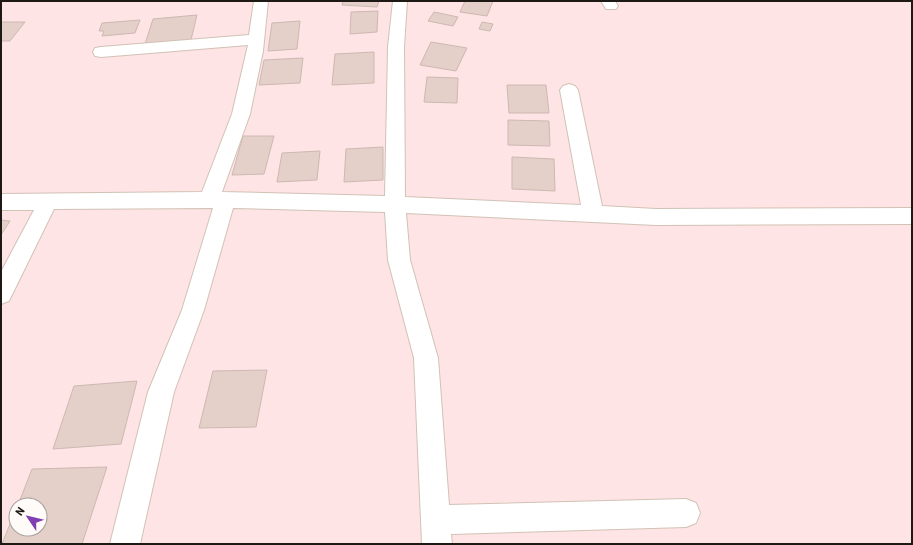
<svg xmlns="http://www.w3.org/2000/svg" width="913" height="545" viewBox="0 0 913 545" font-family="Barlow,sans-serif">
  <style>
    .green { fill: #fee4e4; fill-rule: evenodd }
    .building { fill: #e4d0c8; stroke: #ccb9b2 }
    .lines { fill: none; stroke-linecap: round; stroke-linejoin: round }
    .minor-casing { stroke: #d1c2b5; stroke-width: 2 }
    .minor { fill: #fff; fill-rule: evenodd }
  </style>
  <rect width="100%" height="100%" fill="#fefbf8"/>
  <path class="green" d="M1,1H912V544H1ZM16,505H40V529H16Z"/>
  <g class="building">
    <polygon points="343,1 379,1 377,7 342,5"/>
    <polygon points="465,1 493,1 487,16 460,12"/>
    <polygon points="378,11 377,32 350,34 351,12"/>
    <polygon points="434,12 458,17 453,26 428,21"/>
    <polygon points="197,15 191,40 145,44 153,19"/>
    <polygon points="140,20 135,33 102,36 104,31 99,31 102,23"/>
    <polygon points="300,21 297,49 268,51 272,23"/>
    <polygon points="1,22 25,22 10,41 1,41"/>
    <polygon points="482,22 493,24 490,31 479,29"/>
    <polygon points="431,42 467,48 456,71 420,65"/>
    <polygon points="374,52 374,83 332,85 335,54"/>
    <polygon points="303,58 300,83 259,85 264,60"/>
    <polygon points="427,77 458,78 457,103 424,102"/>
    <polygon points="507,85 546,85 549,113 509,113"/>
    <polygon points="508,120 549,121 550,146 508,145"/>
    <polygon points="243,136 274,136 264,174 232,175"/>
    <polygon points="383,147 383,180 344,182 346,149"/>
    <polygon points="320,151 317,180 277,182 282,153"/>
    <polygon points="512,157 554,159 555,191 512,189"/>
    <polygon points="1,220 10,221 1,235"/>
    <polygon points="267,370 256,427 199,428 213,371"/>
    <polygon points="137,381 121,444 53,449 74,386"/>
    <polygon points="107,467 82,544 2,544 16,509 16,529 40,529 40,505 18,505 32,469"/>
  </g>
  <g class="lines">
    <defs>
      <g id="minor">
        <polygon points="254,1 268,1 263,51 250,114 222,192 385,196 388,47 393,1 407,1 404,47 405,197 581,205 560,90 563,86 569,84 575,86 578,90 602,206 656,209 912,208 912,224 656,225 406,213 410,260 438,358 449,505 686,499 696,503 700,513 696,523 686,527 451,534 452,544 422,544 414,358 388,260 385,212 233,208 204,310 174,392 140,544 110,544 148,392 182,310 213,208 54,209 9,301 1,304 1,272 34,210 1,210 1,194 202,192 232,114 248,45 101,57 95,56 93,52 95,48 101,47 249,35"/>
        <polygon points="601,1 615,1 618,6 616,9 606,9"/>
      </g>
    </defs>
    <use href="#minor" class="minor-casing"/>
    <use href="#minor" class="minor"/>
  </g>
  <rect width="913" height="545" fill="none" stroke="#1f1915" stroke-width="4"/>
  <g transform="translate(28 517) rotate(305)"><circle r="19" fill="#fefbf8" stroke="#a5a19d"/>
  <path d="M0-3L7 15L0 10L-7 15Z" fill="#7f3fb3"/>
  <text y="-6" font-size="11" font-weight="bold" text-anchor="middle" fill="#1f1915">N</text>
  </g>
</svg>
